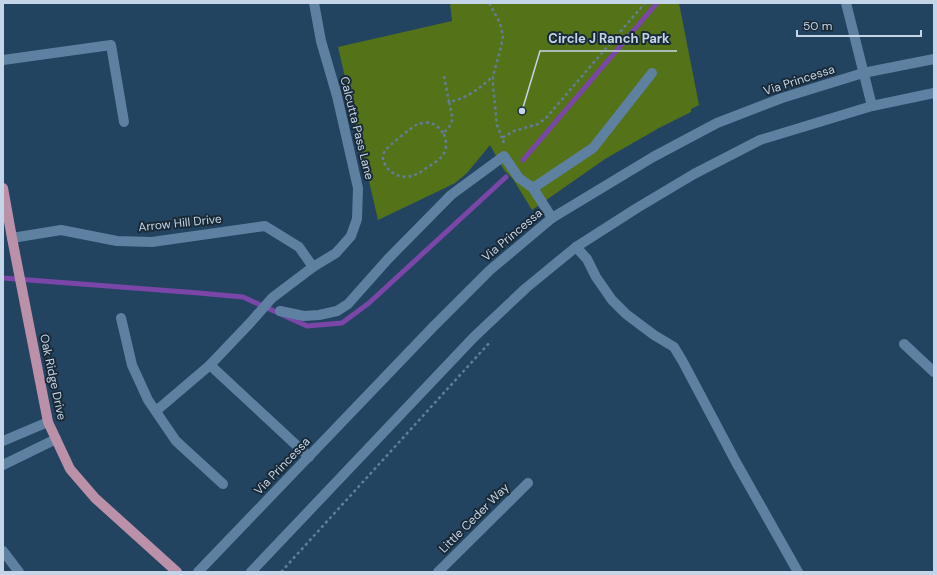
<svg xmlns="http://www.w3.org/2000/svg" width="937" height="575" viewBox="0 0 937 575" font-family="'DM Sans',sans-serif">
  <style>
    .green { fill: #547217 }
    .lines { fill: none; stroke-linecap: round; stroke-linejoin: round }
    .stream { stroke: #7a46a7; stroke-width: 5 }
    .path { stroke: #627e97; stroke-width: 2.5; stroke-dasharray: 3 3; stroke-linecap: butt }
    .minor { stroke: #5e81a2; stroke-width: 10 }
    .major { stroke: #bb91aa; stroke-width: 10 }
    .labels { text-anchor: middle; stroke-width: 4; stroke-linejoin: round; paint-order: stroke }
    .street-label { font-size: 12px; fill: #c3d5e7; stroke: #1a2936 }
    .leader { fill: none; stroke: #c3d5e7; stroke-width: 1.5 }
    .callout-dot { fill: #c3d5e7; stroke: #1a2936; stroke-width: 1.5 }
    .callout-label { font-size: 13px; text-anchor: middle; font-weight: bold; fill: #c3d5e7; stroke: #1a2936; stroke-width: 4; stroke-linejoin: round; paint-order: stroke }
  </style>
  <rect width="100%" height="100%" fill="#224461"/>
  <polygon class="green" points="450,3 679,3 699,105 691,109 691,112 659,128 605,159 532,210 513,179 504,170 490,145 467,173 455,183 445,188 378,220 338,47 452,21"/>
  <g class="lines">
    <g class="stream">
      <polyline points="523,160 657,3"/>
      <polyline points="3,278 199,293 243,297 307,326 342,323 369,303 506,177"/>
    </g>
    <g class="path">
      <polyline points="489,3 500,23 503,36 501,47 493,76 493,86 497,125 502,138"/>
      <polyline points="444,76 449,102"/>
      <path d="M443,133C440,129 437,125 431,123C427,122 420,123 416,125C411,128 388,146 385,151C383,154 382,159 384,162C388,174 403,180 414,175C419,174 423,170 428,167C434,163 442,159 445,151C447,145 446,138 443,133C456,123 452,116 449,102C467,98 481,88 493,76"/>
      <polyline points="504,143 502,138 514,131 538,124 546,118 645,3"/>
      <polyline points="281,572 491,341"/>
    </g>
    <g class="minor">
      <polyline points="846,3 872,106"/>
      <polyline points="3,60 111,45 124,122"/>
      <polyline points="552,218 533,188 593,148 652,73"/>
      <polyline points="12,238 61,230 117,241 152,242 265,226 299,247 313,267"/>
      <polyline points="576,247 587,259 596,277 612,300 626,314 654,335 674,347 683,362 737,464 798,572"/>
      <polyline points="280,311 304,316 319,315 337,311 348,304 388,259 451,195 504,156 519,178 533,188"/>
      <polyline points="121,318 132,365 148,400 176,441 223,484"/>
      <polyline points="904,344 934,372"/>
      <polyline points="210,365 309,457"/>
      <polyline points="156,411 210,365 250,323 272,298 313,267 336,253 351,236 357,219 358,188 337,96 321,41 314,3"/>
      <polyline points="3,441 48,422"/>
      <polyline points="3,465 56,439"/>
      <polyline points="3,551 19,572"/>
      <polyline points="198,572 432,328 490,270 552,218 653,157 717,123 782,98 863,73 934,59"/>
      <polyline points="251,572 474,337 526,288 576,247 637,208 694,174 760,140 872,106 934,93"/>
      <polyline points="438,572 528,483"/>
    </g>
    <polyline class="major" points="3,188 12,238 48,422 70,469 95,498 177,572"/>
  </g>
  <g class="labels">
    <g class="street-label">
      <text transform="translate(799 80) rotate(-18)" y="4">Via Princessa</text>
      <text transform="translate(357 128) rotate(76)" y="4">Calcutta Pass Lane</text>
      <text transform="translate(180 223) rotate(-6)" y="4">Arrow Hill Drive</text>
      <text transform="translate(512 235) rotate(-40)" y="4">Via Princessa</text>
      <text transform="translate(53 377) rotate(78)" y="4">Oak Ridge Drive</text>
      <text transform="translate(282 466) rotate(-46)" y="4">Via Princessa</text>
      <text transform="translate(474 518) rotate(-45)" y="4">Little Ceder Way</text>
    </g>
  </g>
  <path class="leader" d="M522 111L540 51H677"/>
  <circle class="callout-dot" cx="522" cy="111" r="4"/>
  <g class="callout-label">
    <text x="609" y="43">Circle J Ranch Park</text>
  </g>
  <rect width="937" height="575" fill="none" stroke="#c3d5e7" stroke-width="8"/>
  <path d="M797 30v6h124v-6" fill="none" stroke="#c3d5e7" stroke-width="2"/>
  <text x="803" y="30" font-size="12" fill="#c3d5e7" stroke="#1a2936" stroke-width="3" paint-order="stroke">50 m</text>
</svg>
